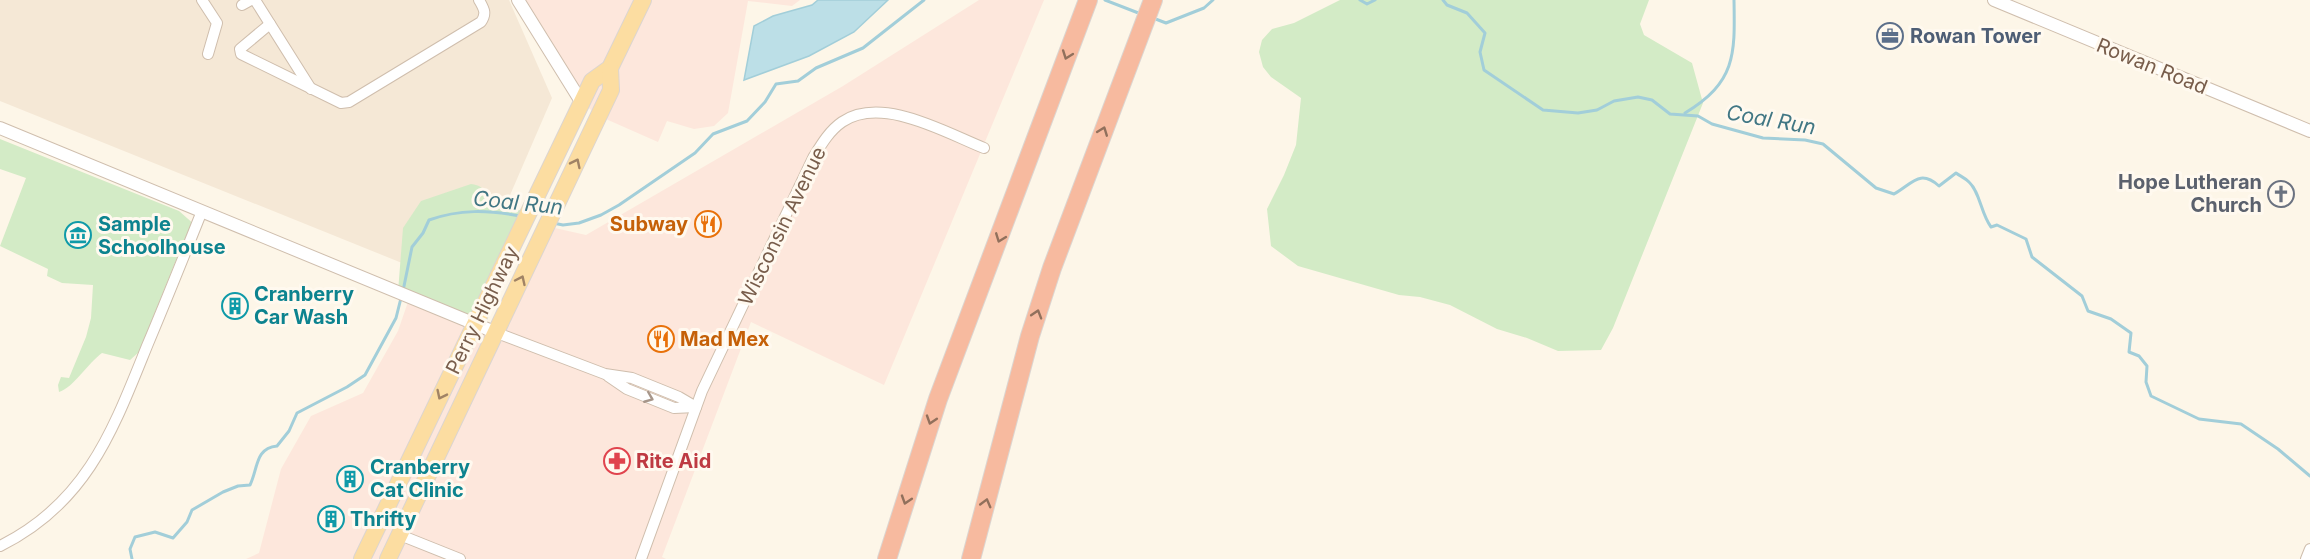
<svg xmlns="http://www.w3.org/2000/svg" width="2310" height="559" viewBox="0 0 2310 559" font-family="Inter,sans-serif">
  <style>
    .residential { fill: #f5e8d6 }
    .commercial { fill: #fde7dc }
    .green { fill: #d3ebc6 }
    .water { fill: #bcdfe7; stroke: #a2ced9; stroke-width: 1.5 }
    .lines { fill: none; stroke-linecap: round; stroke-linejoin: round }
    .stream { stroke: #a2ced9; stroke-width: 3 }
    .minor-casing { stroke: #cfbead; stroke-width: 12 }
    .tertiary-casing { stroke: #cfbead; stroke-width: 14 }
    .primary-casing { stroke: #dcd5d0; stroke-width: 18 }
    .motorway-casing { stroke: #dcd5d0; stroke-width: 20 }
    .minor { stroke: #fff; stroke-width: 10 }
    .tertiary { stroke: #fff; stroke-width: 12 }
    .primary { stroke: #fcdda1; stroke-width: 16 }
    .motorway { stroke: #f7ba9f; stroke-width: 18 }
    .oneway { stroke: #91705c }
    .oneway2 { stroke: #a08365 }
    .oneway3 { stroke: #a7968a }
    .labels { text-anchor: middle; stroke-width: 6; stroke-linejoin: round; paint-order: stroke }
    .service-label { font-size: 20px; font-weight: bold; fill: #4e5e75; stroke: #fff9ef; text-anchor: start }
    .street-label { font-size: 20px; fill: #785d4b; stroke: #fff9ef }
    .worship-label { font-size: 20px; font-weight: bold; fill: #5b616d; stroke: #fff9ef; text-anchor: end }
    .culture-label { font-size: 20px; font-weight: bold; fill: #0d838f; stroke: #fff9ef; text-anchor: start }
    .food-label { font-size: 20px; font-weight: bold; fill: #c56008; stroke: #fff9ef; text-anchor: end }
    .health-label { font-size: 20px; font-weight: bold; fill: #be3a42; stroke: #fff9ef; text-anchor: start }
    .water-label { font-size: 21px; font-style: italic; fill: #417784; stroke: #fff9ef }
  </style>
  <rect width="100%" height="100%" fill="#fdf6e8"/>
  <polygon class="residential" points="0,0 509,0 552,98 469,290 0,101"/>
  <g class="commercial">
    <polygon points="518,0 800,0 792,6 748,1 728,113 714,126 694,129 667,121 658,142 599,116 582,103"/>
    <polygon points="979,0 1044,0 884,385 751,322 662,557 666,559 246,559 259,553 281,469 311,416 363,393 398,331 410,296 496,332 546,226 586,235 843,86"/>
  </g>
  <g class="green">
    <polygon points="1340,0 1649,0 1640,24 1644,35 1692,63 1703,103 1613,328 1601,350 1558,351 1527,338 1497,329 1450,305 1420,297 1399,295 1298,266 1271,246 1267,209 1284,175 1296,145 1301,98 1271,77 1263,67 1259,52 1262,40 1272,29 1294,23"/>
    <path d="M0,139L179,211L196,226L185,238L139,352L130,360L102,353C88,363 73,388 59,392L58,385L61,377L69,378L86,337L91,318L93,285L62,283L47,276L48,269L0,246L26,178L0,169Z"/>
    <path d="M471,184C489,186 484,198 496,204C506,209 519,209 530,212L476,323L398,292L403,228L421,201Z"/>
  </g>
  <polygon class="water" points="818,0 888,0 854,32 809,56 744,80 754,26 773,16 812,5"/>
  <g class="lines">
    <g class="stream">
      <polyline points="1105,0 1141,14"/>
      <polyline points="1360,0 1367,4 1375,0"/>
      <path d="M1443,0L1447,5L1467,13L1485,33L1480,52L1484,70L1543,110L1578,113L1597,110L1614,101L1638,97L1652,100L1670,114L1698,116L1712,124L1763,138L1805,140L1823,144L1876,188L1894,194C1913,183 1920,169 1939,186L1956,173C1960,176 1965,178 1969,182C1980,192 1981,214 1991,227L1997,225L2026,239L2032,257L2082,296L2088,311L2111,319L2131,333L2129,352L2139,356L2147,366L2146,382L2151,396L2199,419L2241,424L2278,449L2310,476"/>
      <polyline points="1153,18 1166,23 1204,8 1213,0"/>
      <path d="M1685,113C1736,82 1735,55 1734,0"/>
      <polyline points="553,223 563,225 579,223 601,215 619,205 695,153 713,134 747,121 765,102 776,84 798,81 816,68 863,48 924,0"/>
      <path d="M403,291L412,247L423,233L429,220C460,209 488,210 520,216"/>
      <path d="M132,559L130,549L135,537L155,532L173,538L187,522L192,510L223,492L238,486L250,485C258,469 255,448 277,446L289,431L297,413L347,387L365,375L396,318L401,298"/>
    </g>
    <defs>
      <g id="minor">
        <polyline points="202,0 217,23 208,54"/>
        <polyline points="255,0 311,89"/>
        <polyline points="242,5 251,0"/>
        <path d="M270,24L240,49L241,54L341,103L349,102L481,22C487,13 484,9 479,0"/>
        <polyline points="497,333 605,374 632,378 679,397 696,407"/>
        <polyline points="608,376 627,389 674,408 696,407"/>
        <polyline points="400,535 460,559"/>
        <path d="M0,546C87,503 113,430 147,346C166,301 184,256 202,211"/>
        <path d="M641,559L702,391L813,158C821,145 829,131 842,122C882,95 946,133 984,148"/>
        <polyline points="2306,559 2310,549"/>
      </g>
      <g id="tertiary">
        <polyline points="518,0 582,103"/>
        <polyline points="1994,0 2310,131"/>
        <polyline points="0,128 497,333"/>
      </g>
      <g id="primary">
        <polyline points="362,559 592,81 610,68 643,0"/>
        <polyline points="388,559 611,90 610,68"/>
      </g>
      <g id="motorway">
        <polyline points="887,559 938,399 1088,0"/>
        <polyline points="971,559 1030,336 1052,268 1153,0"/>
      </g>
    </defs>
    <use href="#minor" class="minor-casing"/>
    <use href="#tertiary" class="tertiary-casing"/>
    <use href="#primary" class="primary-casing"/>
    <use href="#motorway" class="motorway-casing"/>
    <use href="#minor" class="minor"/>
    <use href="#tertiary" class="tertiary"/>
    <use href="#primary" class="primary"/>
    <use href="#motorway" class="motorway"/>
  </g>
  <defs><path id="oneway-chevron" d="M-2-3.5L2.5 0L-2 3.5" fill="none" stroke-width="1.6" stroke-linecap="round" stroke-linejoin="round" transform="scale(1.5)"/></defs>
  <g class="oneway">
    <use href="#oneway-chevron" transform="translate(1067 55) rotate(110)"/>
    <use href="#oneway-chevron" transform="translate(1103 131) rotate(-69)"/>
    <use href="#oneway-chevron" transform="translate(1000 238) rotate(111)"/>
    <use href="#oneway-chevron" transform="translate(1037 314) rotate(-73)"/>
    <use href="#oneway-chevron" transform="translate(931 420) rotate(108)"/>
    <use href="#oneway-chevron" transform="translate(906 500) rotate(108)"/>
    <use href="#oneway-chevron" transform="translate(986 503) rotate(-75)"/>
  </g>
  <g class="oneway2">
    <use href="#oneway-chevron" transform="translate(576 163) rotate(-64)"/>
    <use href="#oneway-chevron" transform="translate(521 280) rotate(-65)"/>
    <use href="#oneway-chevron" transform="translate(441 395) rotate(116)"/>
  </g>
  <use class="oneway3" href="#oneway-chevron" transform="translate(649 398) rotate(22)"/>
  <defs>
    <symbol id="office-ring" viewBox="-11 -11 22 22"><circle r="9.5" fill="#fff9ef" stroke="#5c6f8a" stroke-width="1.5"/><path d="M-6-3h4V-5.5h4V-3h4V5H-6ZM-1-4.5V-3h2v-1.5ZM-6 0V1H6V0Z" fill="#5c6f8a"/></symbol>
    <symbol id="church-ring" viewBox="-11 -11 22 22"><circle r="9.5" fill="#fff9ef" stroke="#6b7280" stroke-width="1.5"/><path d="M-1.2-6h2.4v3.5h3.3v2.4h-3.3V6h-2.4V-.1h-3.3v-2.4h3.3Z" fill="#6b7280"/></symbol>
    <symbol id="restaurant-ring" viewBox="-11 -11 22 22"><circle r="9.5" fill="#fff9ef" stroke="#e8710a" stroke-width="1.5"/><path d="M-5-6h1v4h1v-4h1v4h1v-4h1v5L-1.5 .5V6h-2V.5L-5-1ZM5-6V6H3V1.5H1.5Q1.5-4 5-6Z" fill="#e8710a"/></symbol>
    <symbol id="museum-ring" viewBox="-11 -11 22 22"><circle r="9.5" fill="#fff9ef" stroke="#0f9aa8" stroke-width="1.5"/><path d="M0-6L6-3V-2H-6V-3ZM-5-1h2V3h-2ZM-1-1h2V3h-2ZM3-1h2V3H3ZM-6 4H6V6H-6Z" fill="#0f9aa8"/></symbol>
    <symbol id="building-ring" viewBox="-11 -11 22 22"><circle r="9.5" fill="#fff9ef" stroke="#0f9aa8" stroke-width="1.5"/><path d="M-4-6H4V6H1V3H-1V6H-4ZM-2.5-4.3h1.7v1.8h-1.7ZM.8-4.3h1.7v1.8H.8ZM-2.5-1h1.7V.8h-1.7ZM.8-1h1.7V.8H.8Z" fill="#0f9aa8"/></symbol>
    <symbol id="pharmacy-ring" viewBox="-11 -11 22 22"><circle r="9.5" fill="#fff9ef" stroke="#e0444e" stroke-width="1.5"/><path d="M-2-6h4v4h4v4h-4v4h-4v-4h-4v-4h4Z" fill="#e0444e"/></symbol>
  </defs>
  <g fill-rule="evenodd">
    <use href="#office-ring" x="1875" y="21" width="30" height="30"/>
    <use href="#church-ring" x="2266" y="179" width="30" height="30"/>
    <use href="#restaurant-ring" x="693" y="209" width="30" height="30"/>
    <use href="#museum-ring" x="63" y="220" width="30" height="30"/>
    <use href="#building-ring" x="220" y="291" width="30" height="30"/>
    <use href="#restaurant-ring" x="646" y="324" width="30" height="30"/>
    <use href="#pharmacy-ring" x="602" y="446" width="30" height="30"/>
    <use href="#building-ring" x="335" y="464" width="30" height="30"/>
    <use href="#building-ring" x="316" y="504" width="30" height="30"/>
  </g>
  <g class="labels">
    <g class="service-label">
      <text x="1910" y="43">Rowan Tower</text>
    </g>
    <g class="street-label">
      <text transform="translate(2152 66) rotate(22)" y="7">Rowan Road</text>
      <text transform="translate(782 226) rotate(-64)" y="7">Wisconsin Avenue</text>
      <text transform="translate(482 310) rotate(-64)" y="7">Perry Highway</text>
    </g>
    <g class="worship-label">
      <text x="2262" y="189">Hope Lutheran<tspan x="2262" dy="23">Church</tspan></text>
    </g>
    <g class="culture-label">
      <text x="98" y="231">Sample<tspan x="98" dy="23">Schoolhouse</tspan></text>
      <text x="254" y="301">Cranberry<tspan x="254" dy="23">Car Wash</tspan></text>
      <text x="370" y="474">Cranberry<tspan x="370" dy="23">Cat Clinic</tspan></text>
      <text x="350" y="526">Thrifty</text>
    </g>
    <g class="food-label">
      <text x="688" y="231">Subway</text>
      <text x="680" y="346" text-anchor="start">Mad Mex</text>
    </g>
    <g class="health-label">
      <text x="636" y="468">Rite Aid</text>
    </g>
    <g class="water-label">
      <text transform="translate(1771 120) rotate(10)" y="7">Coal Run</text>
      <text transform="translate(518 203) rotate(6)" y="7">Coal Run</text>
    </g>
  </g>
</svg>
